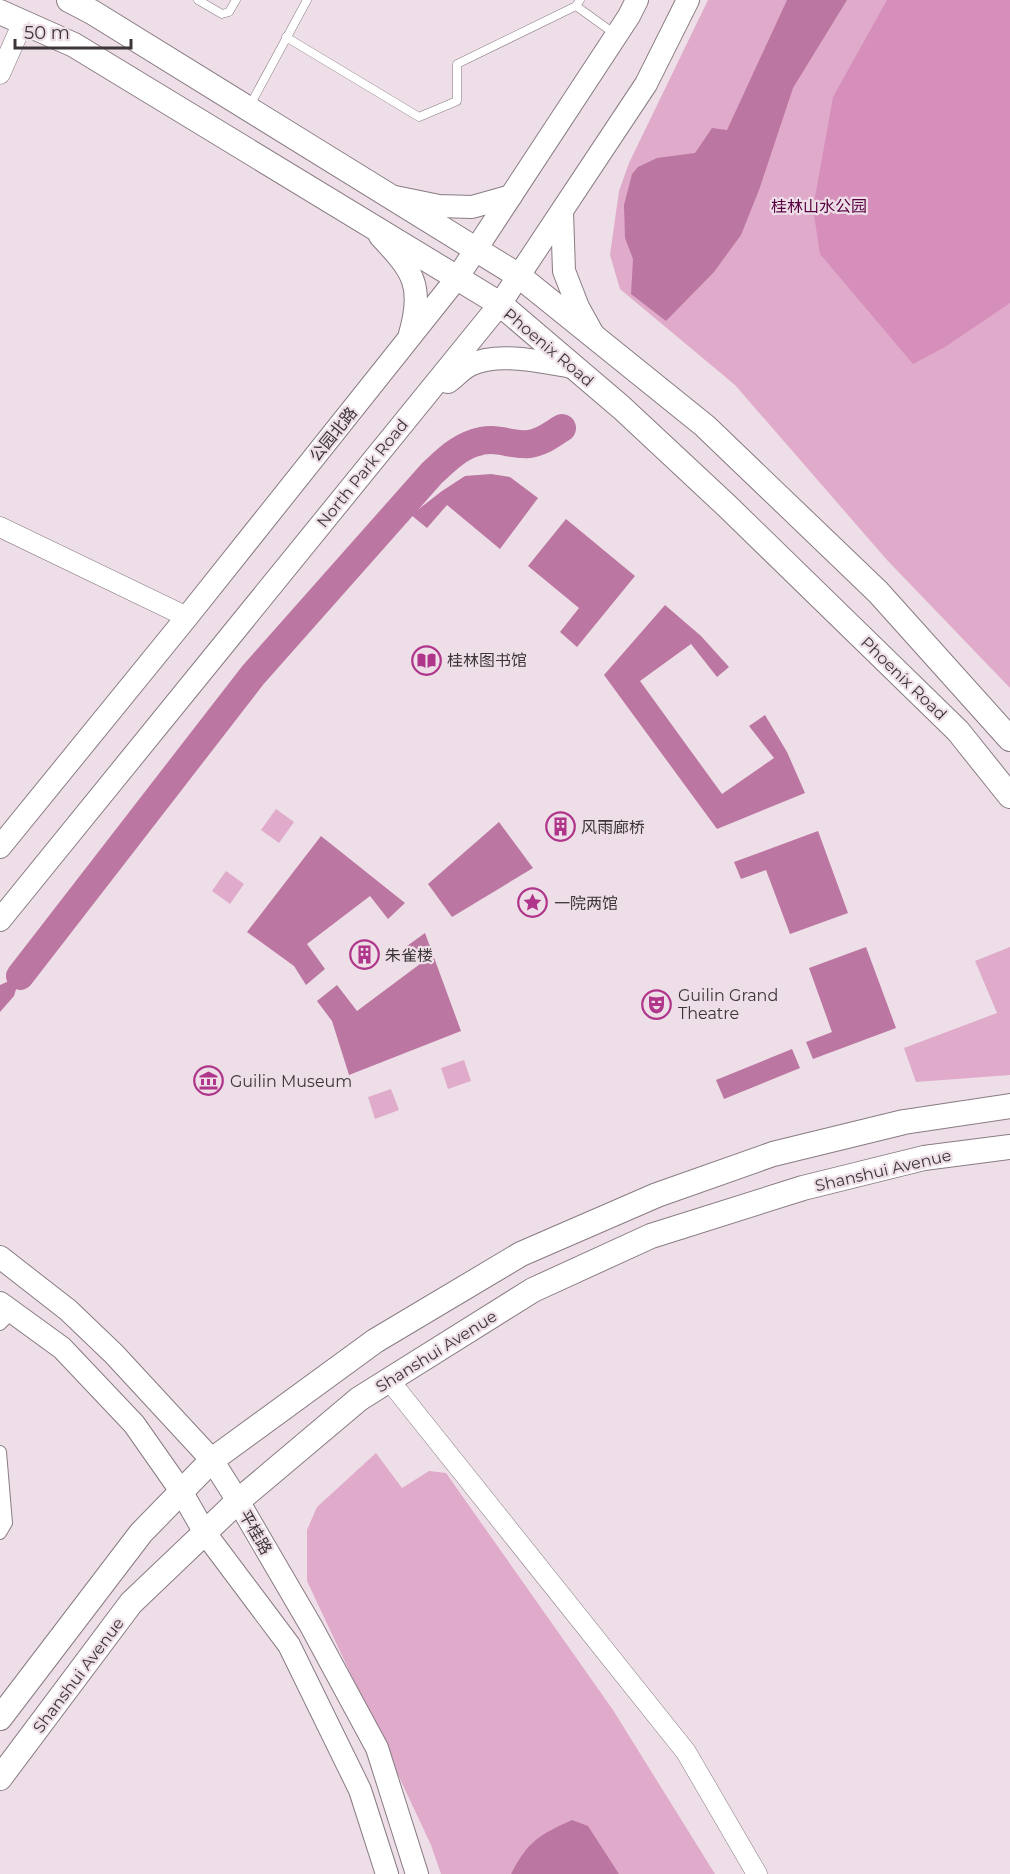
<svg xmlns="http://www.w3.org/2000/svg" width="1010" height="1874" viewBox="0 0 1010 1874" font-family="Montserrat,'Noto Sans SC',sans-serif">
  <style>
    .green { fill: #e0abcb }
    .forest { fill: #d68ebb }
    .water { fill: #bc76a2 }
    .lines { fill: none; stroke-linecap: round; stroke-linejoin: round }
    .river { stroke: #bc76a2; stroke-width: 28 }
    .service-casing { stroke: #897b83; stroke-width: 9 }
    .pedestrian-casing { stroke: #897b83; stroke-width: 14 }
    .tertiary-casing { stroke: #897b83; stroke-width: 21 }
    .secondary-casing { stroke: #897b83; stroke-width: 24 }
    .primary-casing { stroke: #897b83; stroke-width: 26 }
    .service { stroke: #fff; stroke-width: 8 }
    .pedestrian { stroke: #fff; stroke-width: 12 }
    .tertiary { stroke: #fff; stroke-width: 20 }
    .secondary { stroke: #fff; stroke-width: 22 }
    .primary { stroke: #fff; stroke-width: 24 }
    .labels { text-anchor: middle; stroke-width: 4.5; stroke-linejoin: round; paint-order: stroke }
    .park-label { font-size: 16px; fill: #560040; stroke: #eedee7 }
    .street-label { font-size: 16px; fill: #3c3639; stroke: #eedee7 }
    .poi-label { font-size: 16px; fill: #3c3639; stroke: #eedee7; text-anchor: start }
  </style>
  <rect width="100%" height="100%" fill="#eedee7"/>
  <g class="green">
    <polygon points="708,0 1010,0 1010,688 887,560 735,385 620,289 610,255 619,191 629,163"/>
    <polygon points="276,809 294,822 279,843 261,830"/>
    <polygon points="226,871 244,884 230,904 212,891"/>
    <polygon points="1010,947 1010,1075 916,1082 904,1048 997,1013 975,961"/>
    <polygon points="464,1060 471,1081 448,1089 441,1068"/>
    <polygon points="391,1089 399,1110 375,1119 368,1097"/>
    <polygon points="376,1453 402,1488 429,1471 446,1473 613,1710 715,1874 441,1874 431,1845 307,1581 307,1530 317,1507"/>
  </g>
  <polygon class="forest" points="887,0 1010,0 1010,303 945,347 913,364 820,254 813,208 833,97"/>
  <g class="water">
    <polygon points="787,0 847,0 793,88 759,190 741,235 714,272 666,321 631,294 633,259 625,238 624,205 632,174 638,167 657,158 695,153 712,128 727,130"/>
    <polygon points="491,474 510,477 538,498 500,549 447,505 427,528 411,515 442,491 465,476"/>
    <polygon points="566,519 635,576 577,647 560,632 579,608 528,566"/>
    <polygon points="665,605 701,636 729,667 717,677 691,644 640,681 722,794 774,758 749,726 765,715 787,752 805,793 717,829 604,675"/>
    <polygon points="499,822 533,868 452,917 428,884"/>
    <polygon points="818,831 848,913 790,934 766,870 741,879 734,862"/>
    <polygon points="321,836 405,903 388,919 370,896 307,944 325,969 306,985 294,966 247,932"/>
    <polygon points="425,933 461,1031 349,1075 332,1021 317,1001 337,985 357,1011 420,964 407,946"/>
    <polygon points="866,947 896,1028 813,1059 806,1042 832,1032 809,968"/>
    <polygon points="20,976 14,996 0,1012 0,985"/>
    <polygon points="792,1049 800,1068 724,1099 716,1080"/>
    <path d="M572,1820L588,1826L619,1874H511C528,1841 539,1835 572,1820Z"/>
  </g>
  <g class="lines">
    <path class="river" d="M20,976L253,675L432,473C445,461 458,448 474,443C496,435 510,446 529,444C541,443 552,434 562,428"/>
    <defs>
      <g id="service">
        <polyline points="198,0 222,14 229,12 236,0"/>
        <polyline points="576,6 615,34"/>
        <polyline points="286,37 419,117 457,101 457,64 576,6 580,0"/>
        <polyline points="249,107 307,0"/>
      </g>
      <g id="pedestrian">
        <polyline points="0,1324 12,1312"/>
        <polyline points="0,1452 6,1523 0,1533"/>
      </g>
      <g id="tertiary">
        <polyline points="0,74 23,22"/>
        <polyline points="0,527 187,617"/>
        <polyline points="389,1380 686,1752 757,1874"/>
      </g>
      <g id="secondary">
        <polyline points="395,197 439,206 472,207 511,196"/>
        <polyline points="562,212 564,271 578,307 593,334"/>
        <path d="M380,236C413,271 424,285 410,334"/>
        <path d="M448,382C455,377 462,369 470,365C497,351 544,362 573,367"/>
        <polyline points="0,847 187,617 457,278 629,16 637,0"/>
        <polyline points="0,920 500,304 646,84 688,0"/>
        <polyline points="0,1257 68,1310 114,1354 212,1460 238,1501 311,1626 377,1748 417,1874"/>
        <polyline points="0,1303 62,1348 134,1424 181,1491 205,1533 289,1645 360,1790 387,1874"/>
      </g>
      <g id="primary">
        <polyline points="69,0 92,12 519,276 705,426 878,592 1010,739"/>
        <polyline points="0,12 74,45 500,304 622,408 727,506 958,731 1010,796"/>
        <polyline points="0,1718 141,1533 212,1460 375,1341 521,1254 657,1195 773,1154 904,1122 1010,1106"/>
        <polyline points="0,1778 131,1603 238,1501 359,1399 533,1290 651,1236 803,1188 924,1158 1010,1147"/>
      </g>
    </defs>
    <use href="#service" class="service-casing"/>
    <use href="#pedestrian" class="pedestrian-casing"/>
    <use href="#tertiary" class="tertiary-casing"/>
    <use href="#secondary" class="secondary-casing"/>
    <use href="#primary" class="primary-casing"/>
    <use href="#service" class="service"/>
    <use href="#pedestrian" class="pedestrian"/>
    <use href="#tertiary" class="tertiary"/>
    <use href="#secondary" class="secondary"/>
    <use href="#primary" class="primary"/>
  </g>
  <defs>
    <symbol id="library-ring" viewBox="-11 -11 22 22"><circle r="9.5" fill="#eedee7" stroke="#af368a" stroke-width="1.5"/><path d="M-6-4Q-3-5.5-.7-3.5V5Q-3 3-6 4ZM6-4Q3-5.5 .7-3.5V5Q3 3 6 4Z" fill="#af368a"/></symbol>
    <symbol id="building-ring" viewBox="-11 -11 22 22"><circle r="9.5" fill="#eedee7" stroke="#af368a" stroke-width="1.5"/><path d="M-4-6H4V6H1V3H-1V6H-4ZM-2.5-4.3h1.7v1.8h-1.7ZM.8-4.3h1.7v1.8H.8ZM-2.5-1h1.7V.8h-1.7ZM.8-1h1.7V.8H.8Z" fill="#af368a"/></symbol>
    <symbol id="sight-ring" viewBox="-11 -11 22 22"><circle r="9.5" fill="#eedee7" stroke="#af368a" stroke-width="1.5"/><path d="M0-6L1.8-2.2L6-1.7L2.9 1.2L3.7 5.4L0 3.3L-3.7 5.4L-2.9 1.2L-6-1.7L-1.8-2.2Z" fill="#af368a"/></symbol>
    <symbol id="theatre-ring" viewBox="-11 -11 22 22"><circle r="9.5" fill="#eedee7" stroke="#af368a" stroke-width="1.5"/><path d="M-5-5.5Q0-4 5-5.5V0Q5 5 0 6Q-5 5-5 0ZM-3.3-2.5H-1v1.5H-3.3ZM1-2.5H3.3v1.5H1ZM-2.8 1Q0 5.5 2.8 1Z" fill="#af368a"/></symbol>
    <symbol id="museum-ring" viewBox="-11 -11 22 22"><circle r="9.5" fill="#eedee7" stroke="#af368a" stroke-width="1.5"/><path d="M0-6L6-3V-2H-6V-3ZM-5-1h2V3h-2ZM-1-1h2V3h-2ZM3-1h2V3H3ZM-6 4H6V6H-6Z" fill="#af368a"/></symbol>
  </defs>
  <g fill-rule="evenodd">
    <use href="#library-ring" x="410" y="644" width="33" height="33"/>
    <use href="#building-ring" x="544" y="810" width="33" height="33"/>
    <use href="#sight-ring" x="516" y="886" width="33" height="33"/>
    <use href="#building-ring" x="348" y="938" width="33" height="33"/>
    <use href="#theatre-ring" x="640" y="988" width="33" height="33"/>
    <use href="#museum-ring" x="192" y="1064" width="33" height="33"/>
  </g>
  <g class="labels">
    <g class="park-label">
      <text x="819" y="212">桂林山水公园</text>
    </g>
    <g class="street-label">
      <text transform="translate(549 347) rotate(40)" y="6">Phoenix Road</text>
      <text transform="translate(333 434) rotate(-51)" y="6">公园北路</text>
      <text transform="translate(362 473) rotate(-51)" y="6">North Park Road</text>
      <text transform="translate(904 678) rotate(44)" y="6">Phoenix Road</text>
      <text transform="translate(883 1170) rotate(-13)" y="6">Shanshui Avenue</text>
      <text transform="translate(436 1351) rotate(-32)" y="6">Shanshui Avenue</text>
      <text transform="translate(256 1532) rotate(60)" y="6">平桂路</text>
      <text transform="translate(78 1675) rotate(-53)" y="6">Shanshui Avenue</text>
    </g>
    <g class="poi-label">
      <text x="447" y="666">桂林图书馆</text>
      <text x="581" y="833">风雨廊桥</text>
      <text x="554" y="909">一院两馆</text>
      <text x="385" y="961">朱雀楼</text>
      <text x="678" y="1001">Guilin Grand<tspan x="678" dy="18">Theatre</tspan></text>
      <text x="230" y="1087">Guilin Museum</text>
    </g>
  </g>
  <path d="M15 39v9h116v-9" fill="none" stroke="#3c3639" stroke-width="3"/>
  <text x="24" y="39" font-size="18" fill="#3c3639" stroke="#eedee7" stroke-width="4.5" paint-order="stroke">50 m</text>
</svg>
